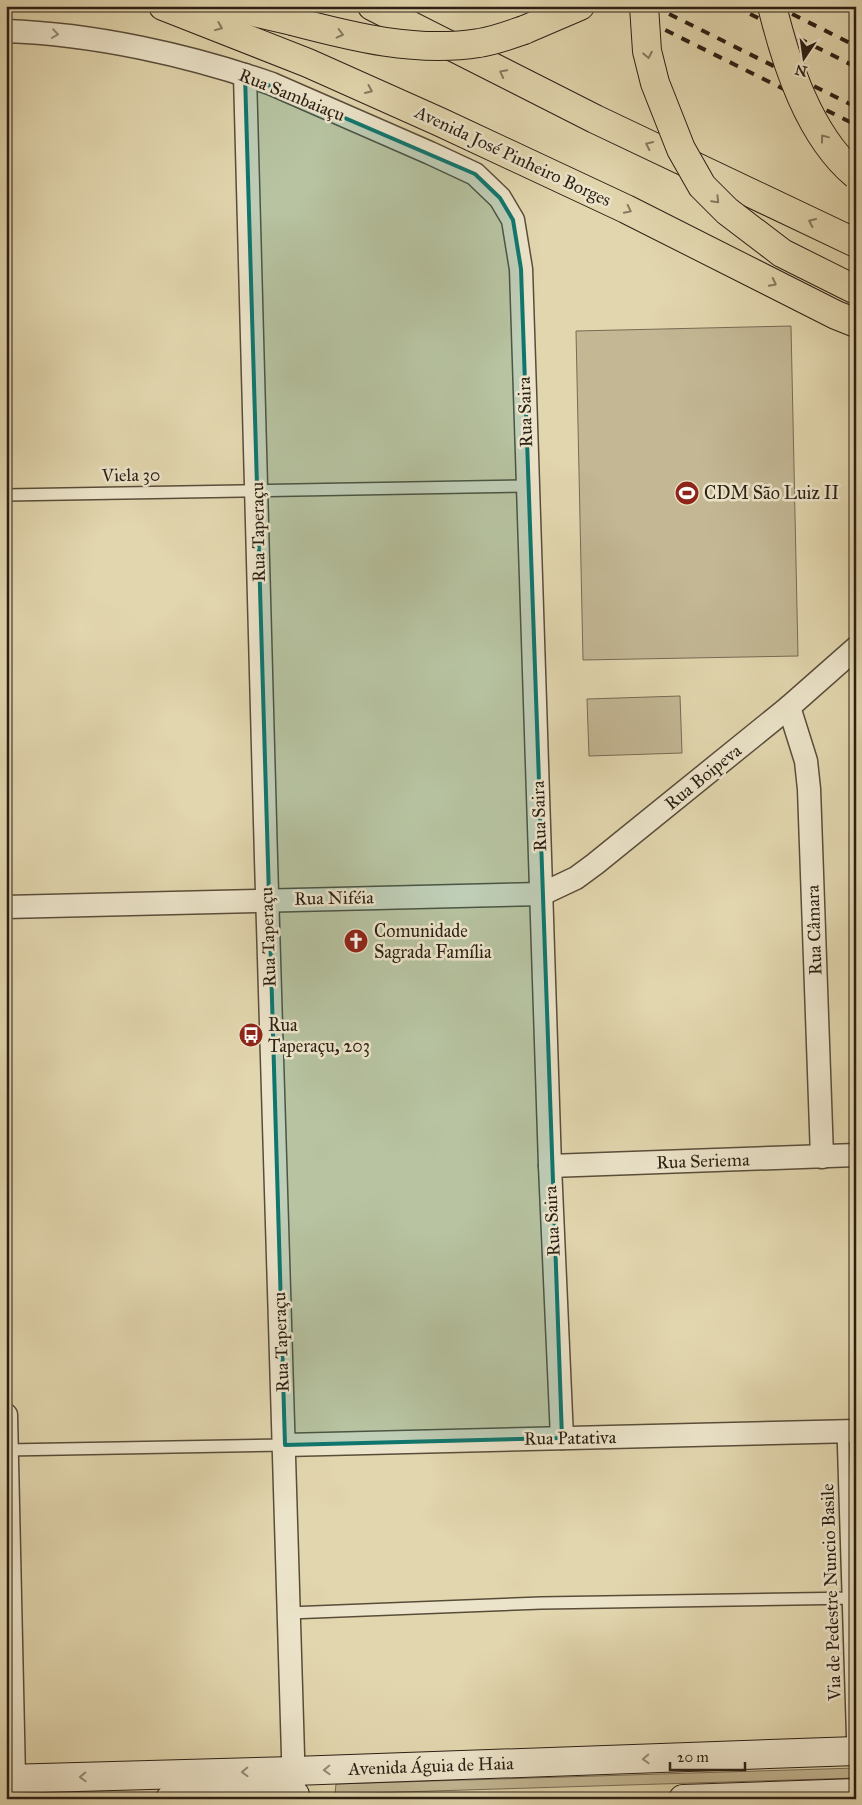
<svg xmlns="http://www.w3.org/2000/svg" width="862" height="1805" viewBox="0 0 862 1805" font-family="'IM FELL Great Primer',serif">
  <style>
    .green { fill: #c3b794; stroke: #776b54 }
    .lines { fill: none; stroke-linecap: round; stroke-linejoin: round }
    .service-casing { stroke: #594d3a; stroke-width: 14 }
    .minor-casing { stroke: #594d3a; stroke-width: 25 }
    .secondary-casing { stroke: #2b1f14; stroke-width: 30 }
    .primary-casing { stroke: #2b1f14; stroke-width: 30 }
    .service { stroke: #ece4ca; stroke-width: 11 }
    .minor { stroke: #ece4ca; stroke-width: 22 }
    .secondary { stroke: #ece4ca; stroke-width: 28 }
    .primary { stroke: #e2d6ae; stroke-width: 28 }
    .rail { stroke: #2b1f14; stroke-width: 4; stroke-dasharray: 9 9; stroke-linecap: butt }
    .primary-bridge-casing { stroke: #2b1f14; stroke-width: 30; stroke-linecap: butt }
    .primary-bridge { stroke: #e2d6ae; stroke-width: 28 }
    .oneway { stroke: #867a61 }
    .oneway2 { stroke: #958b78 }
    .marked { fill: #0f766e; fill-opacity: 0.2; stroke: #0f766e; stroke-width: 4; stroke-linejoin: round }
    .labels { text-anchor: middle; stroke-width: 5; stroke-linejoin: round; paint-order: stroke }
    .street-label { font-size: 18px; fill: #2b1f14; stroke: #ece4ca }
    .poi-label { font-size: 18px; fill: #2b1f14; stroke: #ece4ca; text-anchor: start }
  </style>
  <rect width="100%" height="100%" fill="#e2d6ae"/>
  <filter id="stains"><feTurbulence type="fractalNoise" baseFrequency=".004" numOctaves="4"/><feColorMatrix values="0 0 0 0 .2 0 0 0 0 .09 0 0 0 0 .02 0 0 0 .5 -.17"/></filter>
  <radialGradient id="worn" r=".72"><stop offset=".6" stop-color="#630" stop-opacity="0"/><stop offset="1" stop-color="#630" stop-opacity=".3"/></radialGradient>
  <g class="green">
    <polygon points="791,326 798,656 583,660 576,331"/>
    <polygon points="680,696 682,753 589,756 587,699"/>
    <polygon points="856,1768 856,1778 335,1794 336,1784"/>
  </g>
  <g class="lines">
    <defs>
      <g id="service">
        <polyline points="6,495 528,486"/>
        <polyline points="843,1431 853,1752"/>
        <polyline points="7,1450 285,1445"/>
        <polyline points="289,1613 541,1603 856,1598"/>
      </g>
      <g id="minor">
        <path d="M6,31C94,34 189,55 272,84L430,153L475,174L500,198L513,220L521,269L550,1166L562,1438"/>
        <polyline points="245,75 266,859 294,1788"/>
        <polyline points="789,707 806,761 809,789 822,1157"/>
        <polyline points="6,907 542,894 576,878 595,864 789,707 856,648"/>
        <polyline points="550,1166 856,1155"/>
        <polyline points="6,1415 14,1778"/>
        <polyline points="285,1445 856,1431"/>
      </g>
      <g id="secondary">
        <polyline points="6,1779 294,1771 856,1751"/>
        <polyline points="170,1799 295,1795"/>
        <polyline points="683,1799 856,1793"/>
      </g>
      <g id="primary">
        <polyline points="163,6 308,63 440,122 626,209 836,315 856,323"/>
        <polyline points="220,6 237,8 292,21"/>
        <polyline points="372,6 595,119 856,243"/>
        <polyline points="524,30 580,6"/>
      </g>
    </defs>
    <use href="#service" class="service-casing"/>
    <use href="#minor" class="minor-casing"/>
    <use href="#secondary" class="secondary-casing"/>
    <use href="#primary" class="primary-casing"/>
    <use href="#service" class="service"/>
    <use href="#minor" class="minor"/>
    <use href="#secondary" class="secondary"/>
    <use href="#primary" class="primary"/>
    <g class="rail">
      <polyline points="617,6 856,125"/>
      <polyline points="653,6 856,107"/>
      <polyline points="734,6 856,67"/>
      <polyline points="776,6 856,46"/>
    </g>
    <defs>
      <g id="primary-bridge">
        <polyline points="644,6 647,51 655,83 681,149 702,186 727,211 782,253 856,290"/>
        <path d="M772,6C786,63 809,136 856,175"/>
        <path d="M292,21C353,37 416,53 479,43C494,41 509,35 524,30"/>
      </g>
    </defs>
    <use href="#primary-bridge" class="primary-bridge-casing"/>
    <use href="#primary-bridge" class="primary-bridge"/>
  </g>
  <defs><path id="oneway-chevron" d="M-2-3.5L2.5 0L-2 3.5" fill="none" stroke-width="1.6" stroke-linecap="round" stroke-linejoin="round" transform="scale(1.25)"/></defs>
  <g class="oneway">
    <use href="#oneway-chevron" transform="translate(219 27) rotate(22)"/>
    <use href="#oneway-chevron" transform="translate(340 34) rotate(14)"/>
    <use href="#oneway-chevron" transform="translate(648 55) rotate(79)"/>
    <use href="#oneway-chevron" transform="translate(503 73) rotate(-153)"/>
    <use href="#oneway-chevron" transform="translate(369 90) rotate(24)"/>
    <use href="#oneway-chevron" transform="translate(824 138) rotate(-127)"/>
    <use href="#oneway-chevron" transform="translate(649 145) rotate(-155)"/>
    <use href="#oneway-chevron" transform="translate(716 200) rotate(46)"/>
    <use href="#oneway-chevron" transform="translate(628 210) rotate(26)"/>
    <use href="#oneway-chevron" transform="translate(812 222) rotate(-155)"/>
    <use href="#oneway-chevron" transform="translate(773 283) rotate(27)"/>
  </g>
  <g class="oneway2">
    <use href="#oneway-chevron" transform="translate(55 34) rotate(8)"/>
    <use href="#oneway-chevron" transform="translate(646 1759) rotate(178)"/>
    <use href="#oneway-chevron" transform="translate(327 1770) rotate(178)"/>
    <use href="#oneway-chevron" transform="translate(245 1772) rotate(178)"/>
    <use href="#oneway-chevron" transform="translate(83 1777) rotate(178)"/>
  </g>
  <path class="marked" d="M245,75L475,174L500,198L513,220L521,269L562,1438L285,1445Z"/>
  <defs>
    <symbol id="stadium-disc" viewBox="-11 -11 22 22"><circle r="9.5" fill="#8f2418" stroke="#ece4ca"/><path d="M0-5a6.5 5 0 1 0 0 10a6.5 5 0 1 0 0-10ZM-3.5-1.8h7v3.6h-7Z" fill="#fff"/></symbol>
    <symbol id="church-disc" viewBox="-11 -11 22 22"><circle r="9.5" fill="#8f2418" stroke="#ece4ca"/><path d="M-1.2-6h2.4v3.5h3.3v2.4h-3.3V6h-2.4V-.1h-3.3v-2.4h3.3Z" fill="#fff"/></symbol>
    <symbol id="bus-disc" viewBox="-11 -11 22 22"><circle r="9.5" fill="#8f2418" stroke="#ece4ca"/><path d="M-5-6H5V4H4V6H2V4H-2V6H-4V4H-5ZM-3.5-4V0h7V-4ZM-3.5 1.2v1.5H-2V1.2ZM2 1.2v1.5H3.5V1.2Z" fill="#fff"/></symbol>
  </defs>
  <g fill-rule="evenodd">
    <use href="#stadium-disc" x="673" y="479" width="28" height="28"/>
    <use href="#church-disc" x="342" y="927" width="28" height="28"/>
    <use href="#bus-disc" x="237" y="1021" width="28" height="28"/>
  </g>
  <g class="labels">
    <g class="street-label">
      <text transform="translate(292 95) rotate(22)" y="6">Rua Sambaiaçu</text>
      <text transform="translate(513 156) rotate(25)" y="6">Avenida José Pinheiro Borges</text>
      <text transform="translate(525 412) rotate(-92)" y="6">Rua Saira</text>
      <text transform="translate(131 475) rotate(-1)" y="6">Viela 30</text>
      <text transform="translate(258 532) rotate(-91)" y="6">Rua Taperaçu</text>
      <text transform="translate(703 777) rotate(-39)" y="6">Rua Boipeva</text>
      <text transform="translate(539 816) rotate(-92)" y="6">Rua Saira</text>
      <text transform="translate(334 898) rotate(-1)" y="6">Rua Niféia</text>
      <text transform="translate(814 930) rotate(-92)" y="6">Rua Câmara</text>
      <text transform="translate(268 937) rotate(-92)" y="6">Rua Taperaçu</text>
      <text transform="translate(703 1161) rotate(-2)" y="6">Rua Seriema</text>
      <text transform="translate(552 1221) rotate(-93)" y="6">Rua Saira</text>
      <text transform="translate(281 1342) rotate(-92)" y="6">Rua Taperaçu</text>
      <text transform="translate(570 1438) rotate(-1)" y="6">Rua Patativa</text>
      <text transform="translate(831 1592) rotate(-92)" y="6">Via de Pedestre Nuncio Basile</text>
      <text transform="translate(431 1766) rotate(-2)" y="6">Avenida Águia de Haia</text>
    </g>
    <g class="poi-label">
      <text x="704" y="499">CDM São Luiz II</text>
      <text x="374" y="937">Comunidade<tspan x="374" dy="21">Sagrada Família</tspan></text>
      <text x="268" y="1031">Rua<tspan x="268" dy="21">Taperaçu, 203</tspan></text>
    </g>
  </g>
  <rect width="862" height="1805" fill="none" stroke="#e2d6ae" stroke-width="25"/>
  <rect x="8" y="8" width="847" height="1790" fill="none" stroke="#2b1f14" stroke-width="2.5"/>
  <rect x="12" y="12" width="837" height="1780" fill="none" stroke="#2b1f14"/>
  <g transform="translate(804 58) rotate(193)" stroke="#ece4ca" stroke-width="4" paint-order="stroke">
  <path d="M0-4L9 19L0 12L-9 19Z" fill="#2b1f14"/>
  <text y="-8" font-size="14" font-weight="bold" text-anchor="middle" fill="#2b1f14">N</text>
  </g>
  <path d="M670 1762v8h75v-8" fill="none" stroke="#2b1f14" stroke-width="2.5"/>
  <text x="677" y="1762" font-size="15" fill="#2b1f14" stroke="#ece4ca" stroke-width="4" paint-order="stroke">20 m</text>
  <rect width="100%" height="100%" filter="url(#stains)"/>
  <rect width="100%" height="100%" fill="url(#worn)"/>
</svg>
